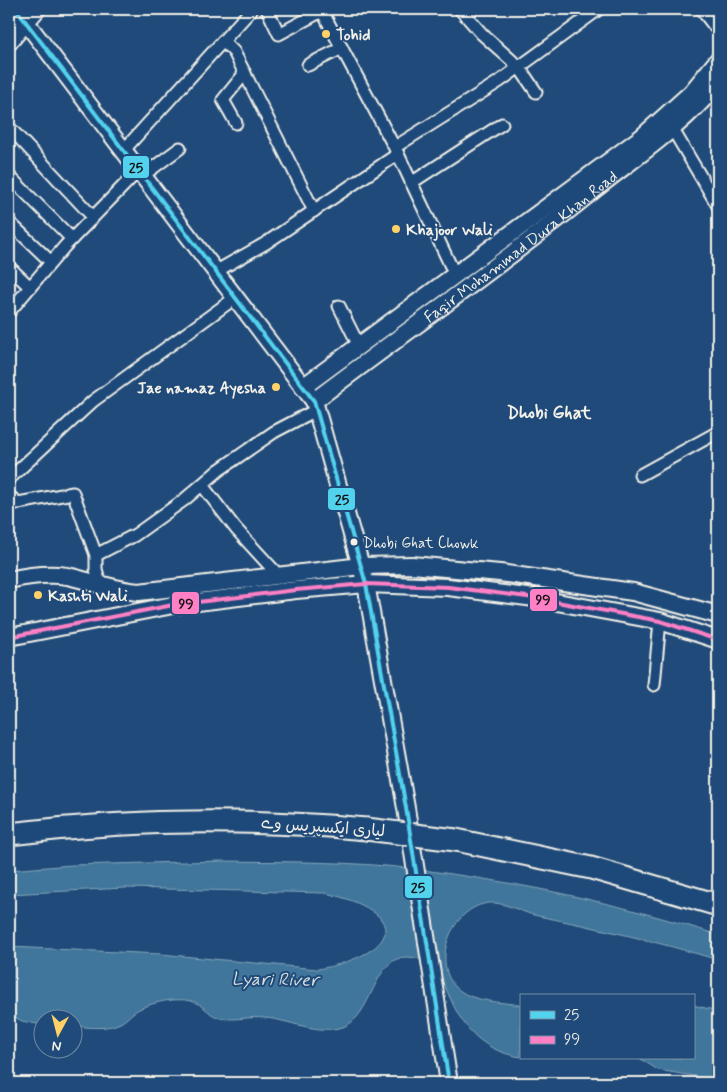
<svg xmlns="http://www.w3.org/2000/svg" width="727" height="1092" viewBox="0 0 727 1092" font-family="Mynerve,'Playpen Sans Arabic',sans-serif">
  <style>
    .water { fill: #3f769b; stroke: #87a7ba }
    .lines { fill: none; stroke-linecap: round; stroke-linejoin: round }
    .street-casing { stroke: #f4f1e8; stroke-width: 15 }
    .secondary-casing { stroke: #f4f1e8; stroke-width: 20 }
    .highway-casing { stroke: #f4f1e8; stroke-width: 25 }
    .street { stroke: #1f4a7a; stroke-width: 11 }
    .secondary { stroke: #1f4a7a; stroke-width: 16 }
    .highway { stroke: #1f4a7a; stroke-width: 21 }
    .highway-bridge-casing { stroke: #f4f1e8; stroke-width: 25; stroke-linecap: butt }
    .highway-bridge { stroke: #1f4a7a; stroke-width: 21 }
    .bus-1-casing { stroke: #1f4a7a; stroke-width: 8 }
    .bus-2-casing { stroke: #1f4a7a; stroke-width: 8 }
    .bus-1 { stroke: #53d2ee; stroke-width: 4 }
    .bus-2 { stroke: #ff80c5; stroke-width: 4 }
    .poi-dot { fill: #ffd166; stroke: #1f4a7a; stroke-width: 2 }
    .bus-dot { fill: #f4f1e8; stroke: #1f4a7a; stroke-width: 2 }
    .labels { text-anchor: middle; stroke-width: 4; stroke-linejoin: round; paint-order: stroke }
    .bus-label { font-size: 15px; fill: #f4f1e8; stroke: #1f4a7a; text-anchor: start }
    .poi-label { font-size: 16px; font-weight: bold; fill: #f4f1e8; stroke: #1f4a7a; text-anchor: start }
    .street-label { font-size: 16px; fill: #f4f1e8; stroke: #1f4a7a }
    .neighbourhood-label { font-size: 18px; font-weight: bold; fill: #f4f1e8; stroke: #1f4a7a }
    .water-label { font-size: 18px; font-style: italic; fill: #d9dfdc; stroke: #1f4a7a }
    .line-badge { stroke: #1f4a7a; stroke-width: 2 }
    .pale-badge-label { font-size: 14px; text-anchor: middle; font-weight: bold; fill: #111 }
  </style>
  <rect width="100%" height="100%" fill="#1f4a7a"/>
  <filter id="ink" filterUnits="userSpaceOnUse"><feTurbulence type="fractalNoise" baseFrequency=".02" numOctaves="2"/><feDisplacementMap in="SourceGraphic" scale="10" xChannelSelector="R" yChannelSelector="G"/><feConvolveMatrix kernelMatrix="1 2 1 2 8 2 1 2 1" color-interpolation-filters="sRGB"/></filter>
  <g filter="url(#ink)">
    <g class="water">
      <path d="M222,861C286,862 351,861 415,869C518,882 619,903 718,935V960C659,942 599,928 538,916C523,913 509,904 494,903C454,901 427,964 459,990C474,1002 502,1002 521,1005V1057C493,1053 472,1038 458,1014C444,990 440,957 406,957C373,958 373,1017 343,1027C317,1035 290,1020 265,1018C250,1016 235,1021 220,1018C208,1015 203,1003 191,1001C175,997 146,1003 133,1013C128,1017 124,1022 118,1024C104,1030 86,1027 73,1026L72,1020H42V1025L22,1021L9,1014V947L161,954L317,969C334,967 382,954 385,932C387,909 341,896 324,893L125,888L9,894V870L72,865Z"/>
      <polygon points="693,1005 718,1011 718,1080 658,1070 639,1058 693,1058"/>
    </g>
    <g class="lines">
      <defs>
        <g id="street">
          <polyline points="267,9 279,34 322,11"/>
          <polyline points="321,9 398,154 455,275"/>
          <polyline points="460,9 482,34 519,67 536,92"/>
          <polyline points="701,9 718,31"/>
          <polyline points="223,41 234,52 314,211"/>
          <polyline points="308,65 342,48"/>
          <polyline points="236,123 223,100 245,73"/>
          <polyline points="669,123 718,206"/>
          <polyline points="9,127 93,217"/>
          <polyline points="395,147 500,81 599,9"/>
          <polyline points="123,151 252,9"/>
          <polyline points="9,176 72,239"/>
          <polyline points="142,176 180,148"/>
          <polyline points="411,183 502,124"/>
          <polyline points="9,222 51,262"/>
          <polyline points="9,267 30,287"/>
          <polyline points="215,272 266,243 398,154"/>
          <polyline points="339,306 359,346"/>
          <polyline points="9,312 65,246 138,171"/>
          <polyline points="640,475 718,432"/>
          <polyline points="9,479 93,401 235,298"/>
          <polyline points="202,485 236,529 280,577"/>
          <polyline points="9,496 18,503 73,493 96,555 96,569 100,584"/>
          <polyline points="96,555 135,535 184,500 219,470 274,432 316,410"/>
          <polyline points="654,685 660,621"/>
        </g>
        <g id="secondary">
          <polyline points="16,9 314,401 366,584 406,808 449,1083"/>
          <polyline points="9,42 37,9"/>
          <polyline points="303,387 642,137 691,93 718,60"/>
          <path id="s1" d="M314,401C408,330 504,263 595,189C638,155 683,125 718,83"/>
          <path d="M9,580C27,576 49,573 67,576C91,581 114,590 139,592L361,566L412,565L500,573L633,592L718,615"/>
          <polyline points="9,637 173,605 296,590 366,584 448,587 535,598 660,621 718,640"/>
        </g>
        <g id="highway">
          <path d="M9,834C129,819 245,818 366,829"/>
          <polyline points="456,840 591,868 718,905"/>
        </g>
      </defs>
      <use href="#street" class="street-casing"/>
      <use href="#secondary" class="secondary-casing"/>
      <use href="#highway" class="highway-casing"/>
      <use href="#street" class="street"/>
      <use href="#secondary" class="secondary"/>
      <use href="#highway" class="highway"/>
      <defs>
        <polyline id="highway-bridge" points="366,829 456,840"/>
      </defs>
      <use href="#highway-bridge" class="highway-bridge-casing"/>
      <use href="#highway-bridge" class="highway-bridge"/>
      <defs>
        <polyline id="bus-1" points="16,9 314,401 366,584 406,808 449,1083"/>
        <polyline id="bus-2" points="9,637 173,605 296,590 366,584 448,587 535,598 660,621 718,640"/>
      </defs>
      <use href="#bus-1" class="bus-1-casing"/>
      <use href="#bus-2" class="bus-2-casing"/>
      <use href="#bus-1" class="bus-1"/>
      <use href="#bus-2" class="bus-2"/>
    </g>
  </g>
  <g class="poi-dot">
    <circle cx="326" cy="34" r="5"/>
    <circle cx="396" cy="229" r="5"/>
    <circle cx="276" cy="387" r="5"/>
    <circle cx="38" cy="595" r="5"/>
  </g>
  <circle class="bus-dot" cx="354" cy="542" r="4.5"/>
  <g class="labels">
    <g class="bus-label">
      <text x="363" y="548">Dhobi Ghat Chowk</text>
    </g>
    <g class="poi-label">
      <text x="336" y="40">Tohid</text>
      <text x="406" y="235">Khajoor Wali</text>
      <text x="266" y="393" text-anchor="end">Jae namaz Ayesha</text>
      <text x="48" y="601">Kashti Wali</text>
    </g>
    <g class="street-label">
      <text dy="6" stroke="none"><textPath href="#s1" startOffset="258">Faqir Mohammad Dura Khan Road</textPath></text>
      <text transform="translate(323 826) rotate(4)" y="6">لیاری ایکسپریس وے</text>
    </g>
    <g class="neighbourhood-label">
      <text x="549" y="418">Dhobi Ghat</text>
    </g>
    <g class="water-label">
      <text transform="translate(275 979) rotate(1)" y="6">Lyari River</text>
    </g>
  </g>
  <g class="line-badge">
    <rect x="122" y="155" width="28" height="24" rx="5" fill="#53d2ee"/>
    <rect x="327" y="487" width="29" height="24" rx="5" fill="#53d2ee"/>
    <rect x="529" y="588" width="29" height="24" rx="5" fill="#ff80c5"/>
    <rect x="171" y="591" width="29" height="24" rx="5" fill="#ff80c5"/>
    <rect x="404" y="875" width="29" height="24" rx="5" fill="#53d2ee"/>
  </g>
  <g class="pale-badge-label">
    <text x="136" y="172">25</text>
    <text x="342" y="504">25</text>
    <text x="543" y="604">99</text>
    <text x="186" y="608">99</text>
    <text x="418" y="892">25</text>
  </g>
  <rect width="727" height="1092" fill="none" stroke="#1f4a7a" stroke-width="30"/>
  <rect x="15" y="15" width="697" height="1062" fill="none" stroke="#f4f1e8" stroke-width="2" filter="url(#ink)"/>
  <rect x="520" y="994" width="175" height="65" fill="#1f4a7a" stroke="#748da6"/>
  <rect x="530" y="1011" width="25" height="8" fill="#53d2ee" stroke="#748da6"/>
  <text x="564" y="1020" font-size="15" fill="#f4f1e8">25</text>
  <rect x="530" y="1036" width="25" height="8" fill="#ff80c5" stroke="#748da6"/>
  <text x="564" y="1044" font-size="15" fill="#f4f1e8">99</text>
  <g transform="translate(58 1034) rotate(187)"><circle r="24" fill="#1f4a7a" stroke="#748da6"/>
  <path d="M0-4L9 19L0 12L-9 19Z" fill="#ffd166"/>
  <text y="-8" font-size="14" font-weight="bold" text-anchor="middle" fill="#f4f1e8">N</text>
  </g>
</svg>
